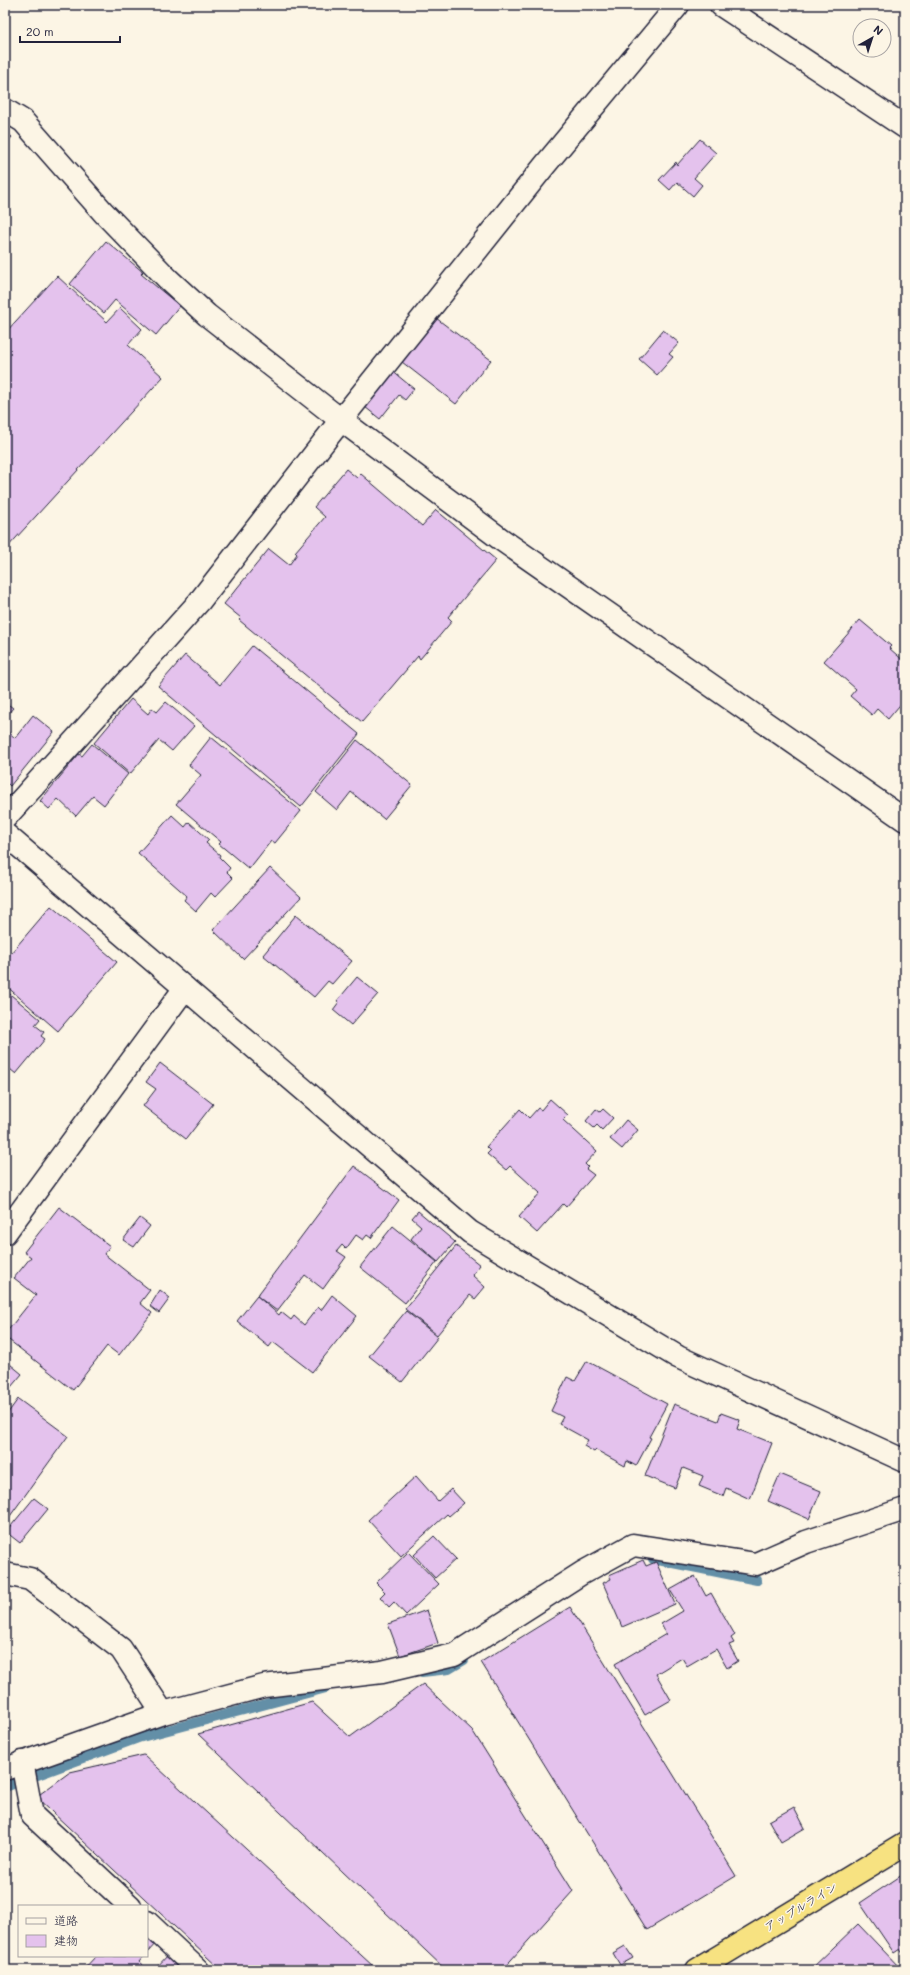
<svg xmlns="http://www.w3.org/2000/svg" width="910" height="1975" viewBox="0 0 910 1975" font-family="Mali,'Klee One',sans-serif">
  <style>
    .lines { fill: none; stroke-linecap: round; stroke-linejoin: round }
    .stream { stroke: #638fa7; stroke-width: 10 }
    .building { fill: #e4c2ed; stroke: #22223b }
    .street-casing { stroke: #22223b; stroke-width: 25 }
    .secondary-casing { stroke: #22223b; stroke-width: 25 }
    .highway-casing { stroke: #22223b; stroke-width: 25 }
    .street { stroke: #fcf5e5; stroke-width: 22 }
    .secondary { stroke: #fcf5e5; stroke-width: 22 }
    .highway { stroke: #f7e281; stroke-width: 22 }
    .labels { text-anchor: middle; stroke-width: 3; stroke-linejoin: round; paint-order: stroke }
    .street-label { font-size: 12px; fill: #22223b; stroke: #fcf5e5 }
  </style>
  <rect width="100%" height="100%" fill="#fcf5e5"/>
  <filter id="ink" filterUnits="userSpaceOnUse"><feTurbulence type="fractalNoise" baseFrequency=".025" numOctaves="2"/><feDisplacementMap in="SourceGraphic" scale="8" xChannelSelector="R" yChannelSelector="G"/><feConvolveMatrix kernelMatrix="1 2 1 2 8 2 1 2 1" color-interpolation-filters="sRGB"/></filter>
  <g filter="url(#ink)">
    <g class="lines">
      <g class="stream">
        <polyline points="653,1559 757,1580"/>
        <polyline points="422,1672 449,1669 464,1660"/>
        <polyline points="5,1787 138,1738 326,1688"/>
      </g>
    </g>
    <g class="building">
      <polygon points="5,131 12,137 5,145"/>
      <polygon points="700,139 716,153 694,178 702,185 693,196 677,182 670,190 659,180 676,162 677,165"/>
      <polygon points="106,241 143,272 141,274 180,306 156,335 115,300 104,313 70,284"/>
      <polygon points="57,276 107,322 120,308 142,329 128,345 163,377 5,550 5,333"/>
      <polygon points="436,318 491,360 456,404 402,362"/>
      <polygon points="663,330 679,343 669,354 673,357 657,375 639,359"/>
      <polygon points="391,370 414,389 405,400 399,395 380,419 365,407 385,383 382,380"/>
      <polygon points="346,469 357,478 361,474 422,526 436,510 496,560 448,617 452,621 420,659 418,656 362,722 239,620 241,618 224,604 269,549 289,565 297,554 295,552 325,517 314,507"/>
      <polygon points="860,620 891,646 889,648 905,662 905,699 888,719 877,709 872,715 850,696 856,689 824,661"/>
      <polygon points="252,646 359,734 301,807 158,686 185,655 220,685"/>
      <polygon points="131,699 148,714 152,708 157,712 166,702 194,726 172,751 159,740 130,774 94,743"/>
      <polygon points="5,702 13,708 5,717"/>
      <polygon points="33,715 54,732 10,786 5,781 5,729 15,738"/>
      <polygon points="211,737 301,811 275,843 271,841 249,869 219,844 221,842 176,804 201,775 189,765"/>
      <polygon points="357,740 412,785 384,819 351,792 337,810 316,792"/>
      <polygon points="92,744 128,774 104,805 93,796 76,816 58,799 49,809 40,801 79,754 82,756"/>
      <polygon points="172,815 185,827 189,822 209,840 206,843 220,855 219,857 230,868 227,872 233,878 215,897 211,893 196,911 184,900 187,896 138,853"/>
      <polygon points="270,868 301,897 243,959 213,930"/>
      <polygon points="51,906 117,962 58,1031 5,985 5,960"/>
      <polygon points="296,915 352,961 332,984 328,981 314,997 263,955"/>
      <polygon points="357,977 378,994 351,1025 333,1010 339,1002 337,1001"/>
      <polygon points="5,990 40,1019 35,1025 44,1032 41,1036 45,1039 16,1074 5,1065"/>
      <polygon points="160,1063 213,1104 186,1139 143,1106 156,1089 146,1082"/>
      <polygon points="550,1099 568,1115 563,1120 597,1151 585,1164 588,1167 586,1169 594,1175 566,1207 563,1204 537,1233 519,1217 540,1193 510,1166 506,1170 487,1154 490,1151 486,1147 520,1109 529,1118 538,1108 541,1110"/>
      <polygon points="596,1109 600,1112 603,1109 613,1118 602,1130 597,1125 594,1128 586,1121"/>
      <polygon points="626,1120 638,1130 622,1149 610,1139"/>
      <polygon points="354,1166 399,1200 371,1238 367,1235 363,1240 356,1235 346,1249 342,1245 337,1251 346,1257 323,1289 305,1275 277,1311 257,1296"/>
      <polygon points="59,1207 110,1246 104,1254 150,1290 140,1303 152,1313 119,1355 107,1346 73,1390 5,1337 5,1334 36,1295 14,1278 31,1257 24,1252"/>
      <polygon points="418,1211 455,1242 438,1262 411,1239 421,1226 412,1218"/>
      <polygon points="140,1218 150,1226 134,1247 123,1240"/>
      <polygon points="393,1226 437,1262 405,1303 360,1267"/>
      <polygon points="456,1246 480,1265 472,1275 485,1287 475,1299 470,1295 437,1335 405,1309"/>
      <polygon points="160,1290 170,1298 159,1313 150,1306"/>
      <polygon points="332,1295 357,1316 312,1372 273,1342 269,1347 237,1321 257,1296 279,1315 281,1312 291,1320 294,1316 304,1325 318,1307 321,1310"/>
      <polygon points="406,1311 438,1337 402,1382 369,1356"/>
      <polygon points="5,1360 22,1374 5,1394"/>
      <polygon points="587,1361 667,1404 649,1437 651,1438 636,1466 627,1461 625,1466 596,1450 594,1452 584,1446 588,1440 559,1424 563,1417 551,1411 567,1377 575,1381"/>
      <polygon points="18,1399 68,1436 5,1523 5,1417"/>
      <polygon points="674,1404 718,1421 721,1413 740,1420 737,1429 772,1443 750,1499 726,1488 723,1496 699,1486 703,1476 683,1468 675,1488 645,1476"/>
      <polygon points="780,1474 821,1491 809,1519 768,1501"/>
      <polygon points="416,1476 438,1501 451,1489 464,1503 449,1516 447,1514 401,1556 368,1520"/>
      <polygon points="34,1498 48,1509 20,1543 6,1532"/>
      <polygon points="434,1536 456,1559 435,1578 414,1555"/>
      <polygon points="408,1552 439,1584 406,1615 394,1602 389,1607 380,1597 385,1592 376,1583"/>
      <polygon points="643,1560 646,1566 656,1562 675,1604 622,1627 603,1583 611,1579 609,1575"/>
      <polygon points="695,1576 706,1596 711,1593 735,1635 731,1638 734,1643 729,1645 738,1661 727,1668 716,1649 687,1666 682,1658 656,1674 671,1700 645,1715 615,1664 666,1634 661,1624 683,1611 670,1590"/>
      <polygon points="570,1607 736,1876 647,1930 481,1662"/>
      <polygon points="427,1610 438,1643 400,1656 388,1624"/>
      <polygon points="423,1684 472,1730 573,1891 502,1970 446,1970 198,1734 312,1702 350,1737"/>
      <polygon points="144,1755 374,1967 371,1970 221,1970 36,1797 70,1772"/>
      <polygon points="794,1807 805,1828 781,1842 769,1821"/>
      <polygon points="905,1873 905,1957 900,1949 894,1953 860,1903"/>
      <polygon points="858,1924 902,1970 810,1970"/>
      <polygon points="147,1933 157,1942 147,1953"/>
      <polygon points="625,1946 633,1958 620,1965 613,1953"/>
      <polygon points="169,1954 182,1970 154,1970"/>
      <polygon points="96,1956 144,1956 139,1962 148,1970 83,1970"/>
    </g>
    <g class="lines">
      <defs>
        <g id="street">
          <polyline points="721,5 905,127"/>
          <polyline points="5,110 23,121 104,213 168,279 207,315 341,420 502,540 905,820"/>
          <polyline points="5,818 199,602 341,420 545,165 678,5"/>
          <polyline points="5,1233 185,988"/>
          <polyline points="5,1574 30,1579 121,1649 163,1713"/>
          <polyline points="22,1762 32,1815 130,1906"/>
          <polyline points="5,1769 163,1713 264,1686 382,1672 454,1655 582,1573 633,1545 756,1564 806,1542 905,1509"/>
          <polyline points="147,1922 198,1970"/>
        </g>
        <polyline id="secondary" points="5,834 470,1232 678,1357 905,1461"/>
        <polyline id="highway" points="697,1970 905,1844"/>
      </defs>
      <use href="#street" class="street-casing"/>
      <use href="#secondary" class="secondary-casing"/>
      <use href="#highway" class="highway-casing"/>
      <use href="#street" class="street"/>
      <use href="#secondary" class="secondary"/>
      <use href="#highway" class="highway"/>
    </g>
  </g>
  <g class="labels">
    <g class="street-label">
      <text transform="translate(801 1907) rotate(-31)" y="4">アップルライン</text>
    </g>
  </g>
  <rect width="910" height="1975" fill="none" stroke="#fcf5e5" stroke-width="20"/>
  <rect x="10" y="10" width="890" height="1955" fill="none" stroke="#22223b" stroke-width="1.5" filter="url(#ink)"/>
  <rect x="18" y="1905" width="130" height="52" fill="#fcf5e5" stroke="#a5a1a1"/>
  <rect x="26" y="1918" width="20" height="6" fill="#fcf5e5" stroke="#a5a1a1"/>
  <text x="54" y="1925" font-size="12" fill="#22223b">道路</text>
  <rect x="26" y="1935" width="20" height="12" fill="#e4c2ed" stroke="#a5a1a1"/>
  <text x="54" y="1945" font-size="12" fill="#22223b">建物</text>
  <g transform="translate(872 38) rotate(39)"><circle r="19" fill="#fcf5e5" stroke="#a5a1a1"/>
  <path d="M0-3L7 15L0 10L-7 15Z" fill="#22223b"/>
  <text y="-6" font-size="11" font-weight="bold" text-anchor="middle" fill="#22223b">N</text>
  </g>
  <path d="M20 36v6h100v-6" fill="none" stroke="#22223b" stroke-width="2"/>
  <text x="26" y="36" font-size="12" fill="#22223b" stroke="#fcf5e5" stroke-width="3" paint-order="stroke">20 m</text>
</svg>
